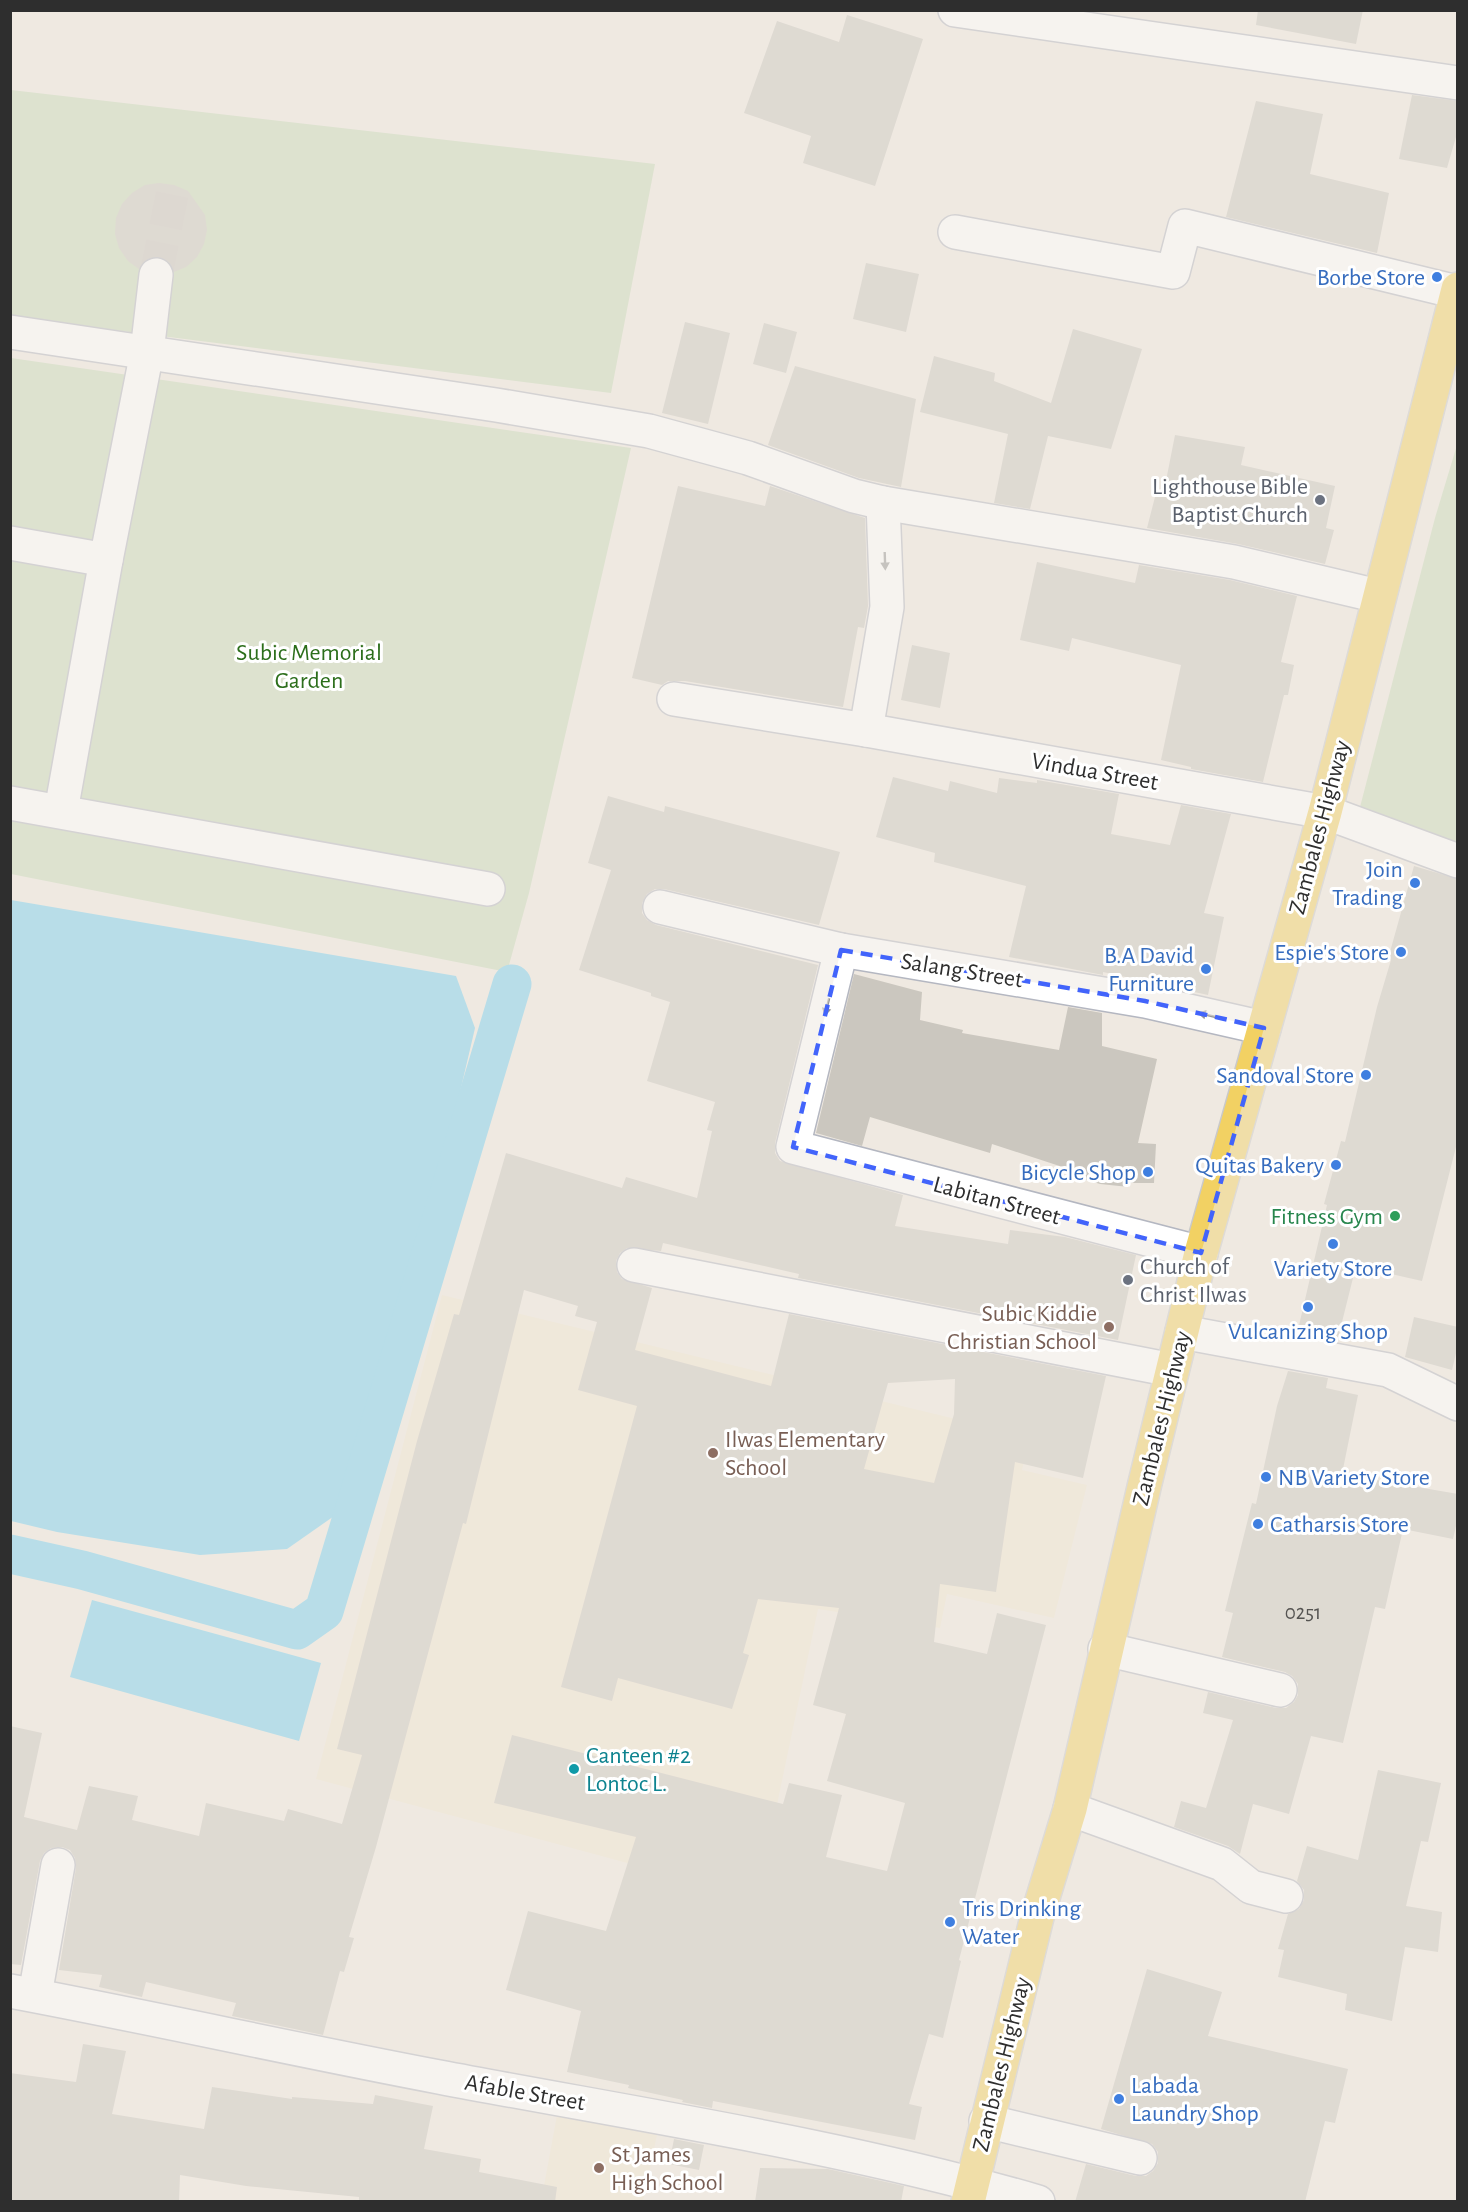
<svg xmlns="http://www.w3.org/2000/svg" width="1468" height="2212" viewBox="0 0 1468 2212" font-family="'Alegreya Sans',sans-serif">
  <style>
    .education { fill: #f0e6d1 }
    .cemetery { fill: #c8d9b8 }
    .water { fill: #75cff0 }
    .lines { fill: none; stroke-linecap: round; stroke-linejoin: round }
    .canal { stroke: #75cff0; stroke-width: 39 }
    .building { fill: #cbc7bf; fill-rule: evenodd }
    .minor-tunnel { stroke: #c8c4bd; stroke-width: 33; stroke-dasharray: 33 16; stroke-linecap: butt }
    .minor-casing { stroke: #b4b7c1; stroke-width: 36 }
    .major-casing { stroke: #c9c9c9; stroke-width: 36 }
    .minor { stroke: #fff; stroke-width: 33 }
    .major { stroke: #f2d163; stroke-width: 33 }
    .oneway { fill: #969696 }
    .marked { fill: none; stroke: #4264fb; stroke-width: 4.5; stroke-dasharray: 12 8; stroke-linejoin: round }
    .shop-dot { fill: #3f7fe0; stroke: #fff; stroke-width: 2 }
    .worship-dot { fill: #6b7280; stroke: #fff; stroke-width: 2 }
    .leisure-dot { fill: #2e9e5b; stroke: #fff; stroke-width: 2 }
    .education-dot { fill: #8d6e63; stroke: #fff; stroke-width: 2 }
    .culture-dot { fill: #0f9aa8; stroke: #fff; stroke-width: 2 }
    .labels { text-anchor: middle; stroke-width: 6; stroke-linejoin: round; paint-order: stroke }
    .number-label { font-size: 21px; fill: #555452 }
    .shop-label { font-size: 24px; fill: #366cbe; stroke: #fff; text-anchor: end }
    .worship-label { font-size: 24px; fill: #5b616d; stroke: #fff; text-anchor: end }
    .park-label { font-size: 24px; fill: #2c6e1b; stroke: #fff }
    .street-label { font-size: 24px; fill: #2e2e2e; stroke: #fff }
    .leisure-label { font-size: 24px; fill: #27864d; stroke: #fff; text-anchor: end }
    .education-label { font-size: 24px; fill: #785e54; stroke: #fff; text-anchor: start }
    .culture-label { font-size: 24px; fill: #0d838f; stroke: #fff; text-anchor: start }
  </style>
  <rect width="100%" height="100%" fill="#efe9e1"/>
  <g class="education">
    <polygon points="442,1295 1030,1437 1022,1470 1087,1485 1054,1618 947,1594 940,1628 818,1609 770,1838 679,1877 316,1779"/>
    <polygon points="557,2115 657,2135 643,2201 541,2202"/>
  </g>
  <g class="cemetery">
    <polygon points="11,90 655,164 611,393 11,317"/>
    <polygon points="11,358 631,448 529,893 507,972 11,874"/>
    <polygon points="1457,445 1457,844 1359,811 1435,518"/>
  </g>
  <g class="water">
    <polygon points="11,900 456,976 475,1028 431,1216 337,1514 287,1549 200,1555 57,1532 11,1521"/>
    <polygon points="92,1600 321,1663 299,1741 70,1677"/>
  </g>
  <g class="lines">
    <polyline class="canal" points="10,1554 82,1570 297,1630 324,1611 512,984"/>
  </g>
  <g class="building">
    <polygon points="1258,10 1363,10 1356,44 1256,25"/>
    <polygon points="847,15 923,39 875,186 803,163 811,136 744,113 777,21 839,42"/>
    <polygon points="1412,95 1458,101 1458,130 1447,168 1399,159"/>
    <polygon points="1256,101 1323,114 1310,174 1389,193 1377,253 1226,217"/>
    <polygon points="159,183 174,185 188,191 205,215 207,230 204,244 197,257 186,267 174,272 168,260 158,256 148,258 139,269 128,261 119,248 115,234 116,218 122,204 132,193 145,185"/>
    <polygon points="866,263 919,274 906,332 853,319"/>
    <polygon points="685,322 730,333 708,424 662,413"/>
    <polygon points="764,323 797,332 786,373 753,364"/>
    <polygon points="1073,329 1142,349 1111,449 1048,436 1030,509 994,503 1008,434 920,412 934,356 995,373 994,381 1051,403"/>
    <polygon points="795,366 916,399 901,487 859,478 768,445"/>
    <polygon points="1175,435 1245,447 1241,465 1335,486 1326,528 1334,530 1325,564 1238,544 1147,528 1156,493 1163,496"/>
    <polygon points="678,486 765,506 770,486 865,518 868,606 864,628 858,627 843,707 685,681 668,681 662,685 632,678"/>
    <polygon points="1037,562 1135,583 1139,565 1230,580 1297,596 1281,662 1294,665 1288,695 1284,695 1263,782 1191,769 1191,767 1161,760 1181,665 1072,638 1069,651 1020,640"/>
    <polygon points="912,645 950,653 940,708 901,700"/>
    <polygon points="893,777 948,791 950,781 997,793 999,778 1037,783 1037,780 1119,794 1111,834 1170,845 1181,805 1231,814 1204,913 1224,917 1208,995 1103,972 1103,975 1009,957 1026,886 934,862 935,853 876,837"/>
    <path d="M608,796L664,812L665,806L840,852L819,925L664,889H655L647,894L642,903V913L647,920L656,925L818,965L775,1143V1153L780,1161L903,1195L895,1226L1008,1244L1010,1230L1065,1237L1136,1255L1118,1340L798,1278L799,1274L663,1243L661,1251L627,1248L620,1253L616,1261L617,1272L622,1279L652,1288L635,1350L771,1386L789,1314L1106,1376L1083,1478L1015,1462L996,1592L940,1584L934,1642L987,1654L997,1613L1046,1625L959,1960L961,1961L943,2038L929,2034L909,2104L922,2107L915,2140L713,2101L712,2108L682,2102L683,2100L628,2088L629,2085L567,2072L581,2011L506,1990L528,1911L606,1931L636,1837L494,1803L512,1735L783,1804L789,1783L842,1795L826,1857L887,1871L905,1803L827,1781L846,1714L813,1705L839,1608L758,1599L743,1653L749,1655L732,1709L618,1678L612,1701L561,1687L637,1406L578,1390L597,1322L575,1316L578,1306L524,1290L466,1524L463,1523L376,1847L349,1937L354,1938L344,1972L340,1971L323,2035L232,2016L236,2003L146,1982L142,1997L99,1987L102,1975L59,1970L76,1868L75,1858L70,1850L62,1847L51,1848L44,1853L40,1861L21,1965L10,1964V1726L42,1733L24,1817L77,1830L89,1786L138,1796L132,1820L199,1836L206,1803L284,1821L288,1809L342,1824L362,1755L337,1749L417,1441L454,1314L459,1315L506,1153L622,1188L626,1177L697,1198L712,1131L707,1130L715,1102L647,1081L670,1002L651,996V993L579,970L611,870L588,863ZM955,1379L954,1414L934,1483L864,1469L888,1383Z"/>
    <polygon points="1414,866 1458,879 1458,1139 1422,1281 1356,1266 1337,1342 1297,1334 1327,1205 1324,1204 1341,1141 1345,1142 1377,1007 1391,960 1388,959"/>
    <polygon points="854,974 922,992 920,1020 963,1030 962,1033 1059,1050 1068,1007 1102,1013 1102,1046 1157,1059 1138,1143 1156,1144 1154,1183 1129,1183 1129,1187 1100,1184 1084,1179 1084,1174 992,1144 990,1153 870,1117 862,1146 816,1133"/>
    <polygon points="1414,1317 1458,1327 1458,1345 1452,1370 1405,1357"/>
    <polygon points="1288,1371 1328,1378 1326,1388 1358,1395 1342,1474 1458,1494 1458,1517 1453,1539 1403,1529 1385,1609 1375,1607 1343,1743 1311,1736 1289,1814 1253,1804 1240,1854 1228,1846 1174,1827 1181,1801 1206,1808 1233,1720 1203,1713 1208,1692 1276,1708 1286,1708 1294,1702 1298,1695 1298,1684 1292,1676 1285,1672 1222,1657 1233,1613 1225,1611 1252,1503 1256,1504 1277,1406"/>
    <polygon points="1378,1770 1441,1783 1428,1842 1421,1841 1406,1906 1442,1912 1438,1952 1405,1947 1392,2021 1345,2010 1347,1994 1278,1977 1284,1950 1278,1949 1288,1914 1299,1909 1304,1900 1304,1890 1297,1881 1307,1846 1358,1860"/>
    <polygon points="1147,1969 1222,1992 1208,2036 1348,2069 1335,2123 1325,2121 1305,2202 1075,2202 1086,2164 1136,2176 1146,2176 1153,2171 1158,2163 1158,2152 1152,2144 1101,2129"/>
    <polygon points="83,2044 126,2051 112,2114 204,2129 212,2087 292,2099 292,2097 373,2104 375,2095 433,2106 424,2149 481,2159 479,2172 557,2187 555,2202 359,2202 359,2197 246,2186 180,2175 179,2202 10,2202 10,2073 76,2082"/>
    <polygon points="674,2139 704,2145 699,2170 669,2164"/>
    <polygon points="760,2168 828,2169 904,2186 901,2202 755,2202"/>
  </g>
  <g class="lines">
    <polyline class="minor-tunnel" points="156,275 174,185"/>
    <defs>
      <g id="minor">
        <polyline points="955,10 1458,83"/>
        <polyline points="955,232 1173,272 1185,226 1457,292"/>
        <polyline points="10,332 496,405 649,431 748,458 854,496 883,503 1234,562 1378,596"/>
        <polyline points="10,543 106,560 147,352 156,275"/>
        <polyline points="674,699 866,730 1325,812 1458,861"/>
        <polyline points="866,730 887,607 883,503"/>
        <polyline points="10,803 488,889"/>
        <polyline points="61,811 106,560"/>
        <polyline points="660,907 841,950 1145,1001 1264,1028"/>
        <polyline points="841,950 793,1147 1201,1253"/>
        <polyline points="634,1265 1172,1370"/>
        <polyline points="1182,1332 1388,1370 1458,1404"/>
        <polyline points="1105,1649 1280,1690"/>
        <polyline points="1070,1809 1222,1864 1251,1887 1286,1896"/>
        <path d="M10,1991C154,2018 296,2050 439,2077C639,2115 842,2145 1038,2202"/>
        <polyline points="35,1995 58,1865"/>
        <polyline points="986,2121 1140,2158"/>
      </g>
      <polyline id="major" points="968,2202 1037,1917 1070,1809 1145,1483 1201,1253 1325,812 1458,289"/>
    </defs>
    <use href="#minor" class="minor-casing"/>
    <use href="#major" class="major-casing"/>
    <use href="#minor" class="minor"/>
    <use href="#major" class="major"/>
  </g>
  <defs><path id="oneway-solid" d="M-6-.8H1V-3.2L6.5 0L1 3.2V.8H-6Z" transform="scale(1.5)"/></defs>
  <g class="oneway">
    <use href="#oneway-solid" transform="translate(885 561) rotate(88)"/>
    <use href="#oneway-solid" transform="translate(827 1007) rotate(104)"/>
    <use href="#oneway-solid" transform="translate(1207 1015) rotate(-167)"/>
  </g>
  <path d="M0 0H1468V2212H0ZM841,950L1145,1001L1264,1028L1201,1253L793,1147Z" fill="#efe9e1" fill-opacity=".55" fill-rule="evenodd"/>
  <path class="marked" d="M841,950L1145,1001L1264,1028L1201,1253L793,1147Z"/>
  <g class="shop-dot">
    <circle cx="1437" cy="277" r="6"/>
    <circle cx="1415" cy="883" r="6"/>
    <circle cx="1401" cy="952" r="6"/>
    <circle cx="1206" cy="969" r="6"/>
    <circle cx="1366" cy="1075" r="6"/>
    <circle cx="1336" cy="1165" r="6"/>
    <circle cx="1148" cy="1172" r="6"/>
    <circle cx="1333" cy="1244" r="6"/>
    <circle cx="1308" cy="1307" r="6"/>
    <circle cx="1266" cy="1477" r="6"/>
    <circle cx="1258" cy="1524" r="6"/>
    <circle cx="950" cy="1922" r="6"/>
    <circle cx="1119" cy="2099" r="6"/>
  </g>
  <g class="worship-dot">
    <circle cx="1320" cy="500" r="6"/>
    <circle cx="1128" cy="1280" r="6"/>
  </g>
  <circle class="leisure-dot" cx="1395" cy="1216" r="6"/>
  <g class="education-dot">
    <circle cx="1109" cy="1327" r="6"/>
    <circle cx="713" cy="1453" r="6"/>
    <circle cx="599" cy="2168" r="6"/>
  </g>
  <circle class="culture-dot" cx="574" cy="1769" r="6"/>
  <g class="labels">
    <g class="number-label">
      <text x="1303" y="1619">0251</text>
    </g>
    <g class="shop-label">
      <text x="1425" y="285">Borbe Store</text>
      <text x="1403" y="877">Join<tspan x="1403" dy="28">Trading</tspan></text>
      <text x="1389" y="960">Espie's Store</text>
      <text x="1194" y="963">B.A David<tspan x="1194" dy="28">Furniture</tspan></text>
      <text x="1354" y="1083">Sandoval Store</text>
      <text x="1324" y="1173">Quitas Bakery</text>
      <text x="1136" y="1180">Bicycle Shop</text>
      <text x="1333" y="1276" text-anchor="middle">Variety Store</text>
      <text x="1308" y="1339" text-anchor="middle">Vulcanizing Shop</text>
      <text x="1278" y="1485" text-anchor="start">NB Variety Store</text>
      <text x="1270" y="1532" text-anchor="start">Catharsis Store</text>
      <text x="962" y="1916" text-anchor="start">Tris Drinking<tspan x="962" dy="28">Water</tspan></text>
      <text x="1131" y="2093" text-anchor="start">Labada<tspan x="1131" dy="28">Laundry Shop</tspan></text>
    </g>
    <g class="worship-label">
      <text x="1308" y="494">Lighthouse Bible<tspan x="1308" dy="28">Baptist Church</tspan></text>
      <text x="1140" y="1274" text-anchor="start">Church of<tspan x="1140" dy="28">Christ Ilwas</tspan></text>
    </g>
    <g class="park-label">
      <text x="309" y="660">Subic Memorial<tspan x="309" dy="28">Garden</tspan></text>
    </g>
    <g class="street-label">
      <text transform="translate(1095 771) rotate(10)" y="8">Vindua Street</text>
      <text transform="translate(1319 827) rotate(-75)" y="8">Zambales Highway</text>
      <text transform="translate(962 970) rotate(9)" y="8">Salang Street</text>
      <text transform="translate(997 1200) rotate(15)" y="8">Labitan Street</text>
      <text transform="translate(1161 1418) rotate(-76)" y="8">Zambales Highway</text>
      <text transform="translate(1001 2064) rotate(-76)" y="8">Zambales Highway</text>
      <text transform="translate(525 2092) rotate(10)" y="8">Afable Street</text>
    </g>
    <g class="leisure-label">
      <text x="1383" y="1224">Fitness Gym</text>
    </g>
    <g class="education-label">
      <text x="1097" y="1321" text-anchor="end">Subic Kiddie<tspan x="1097" dy="28">Christian School</tspan></text>
      <text x="725" y="1447">Ilwas Elementary<tspan x="725" dy="28">School</tspan></text>
      <text x="611" y="2162">St James<tspan x="611" dy="28">High School</tspan></text>
    </g>
    <g class="culture-label">
      <text x="586" y="1763">Canteen #2<tspan x="586" dy="28">Lontoc L.</tspan></text>
    </g>
  </g>
  <rect width="1468" height="2212" fill="none" stroke="#2e2e2e" stroke-width="24"/>
</svg>
